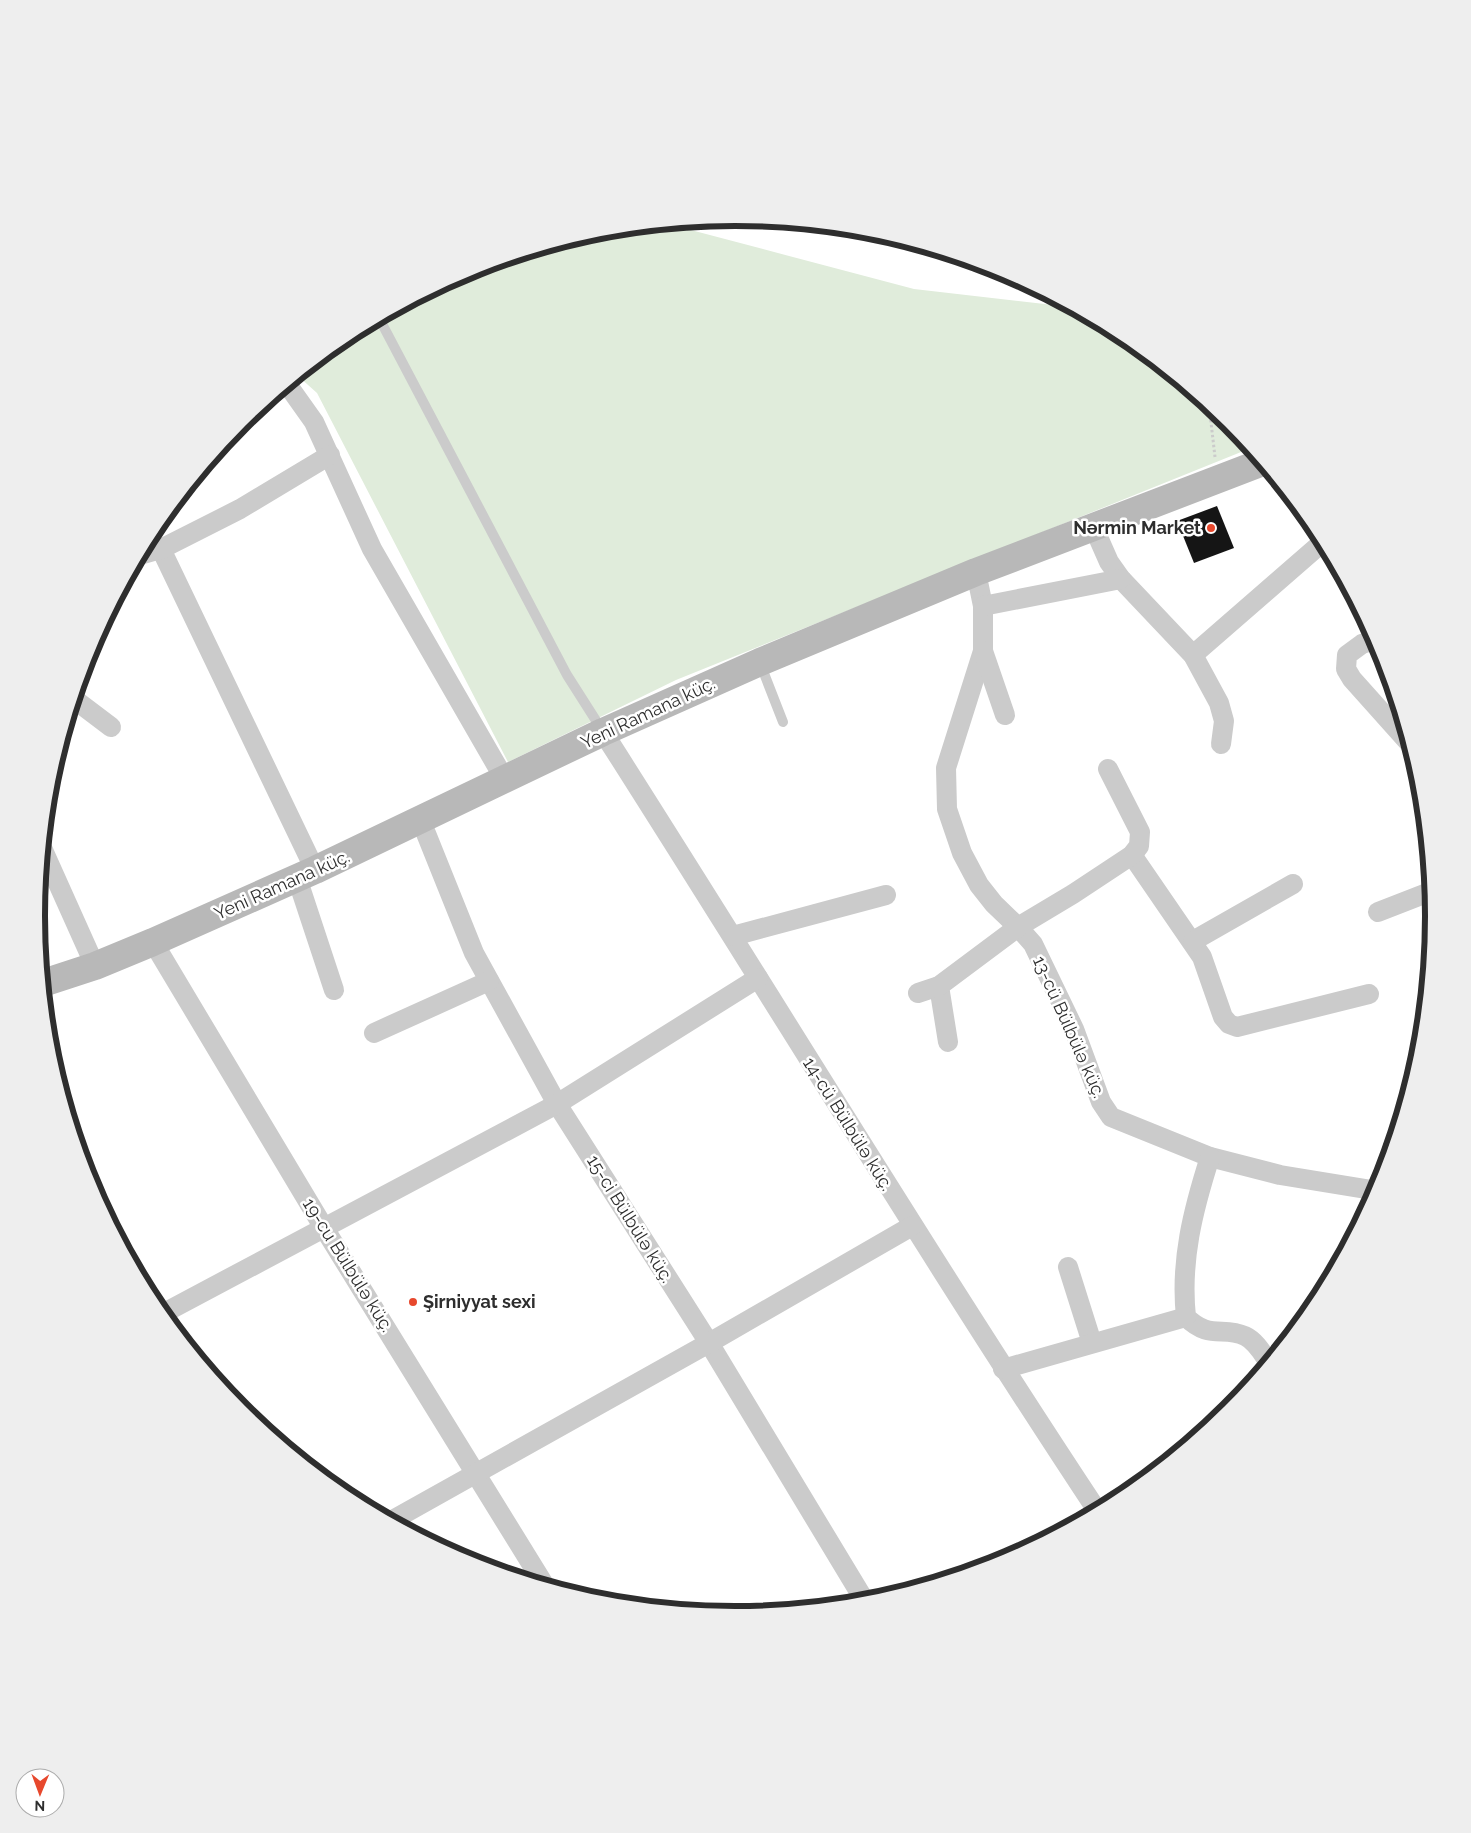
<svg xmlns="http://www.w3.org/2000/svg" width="1471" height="1833" viewBox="0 0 1471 1833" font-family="Raleway,sans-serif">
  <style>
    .green { fill: #e0ecdb }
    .building { fill: #151515 }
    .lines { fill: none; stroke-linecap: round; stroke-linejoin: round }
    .path { stroke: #cbcbcb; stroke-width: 3; stroke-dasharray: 2.5 2.5; stroke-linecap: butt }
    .lane { stroke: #cbcbcb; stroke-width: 10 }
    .street { stroke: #cbcbcb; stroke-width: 20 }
    .secondary { stroke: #b8b8b8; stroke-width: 28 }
    .poi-dot { fill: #e7482d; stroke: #fff; stroke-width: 2 }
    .labels { text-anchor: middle; stroke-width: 5; stroke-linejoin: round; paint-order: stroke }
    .poi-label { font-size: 18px; font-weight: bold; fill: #2e2e2e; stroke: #fff; text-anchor: end }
    .street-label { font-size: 18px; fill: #2e2e2e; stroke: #fff }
    .rim { fill: none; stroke: #2e2e2e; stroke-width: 6 }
  </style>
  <rect width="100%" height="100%" fill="#fff"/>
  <polygon class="green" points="668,224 914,289 1071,307 1124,335 1230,422 1251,448 676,680 508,762 317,393 298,376 347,335 468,270 599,231"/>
  <polygon class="building" points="1217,506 1234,548 1194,563 1177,521"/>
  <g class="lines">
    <polyline class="path" points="1209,405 1215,457"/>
    <g class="lane">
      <polyline points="379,318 567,675 602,730"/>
      <polyline points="760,663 783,722"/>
    </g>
    <g class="street">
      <polyline points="287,384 314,422 372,549 505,780"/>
      <polyline points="1094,528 1109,562 1121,579 1193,655 1219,703 1224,721 1221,744"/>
      <polyline points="161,549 315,870"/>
      <polyline points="140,555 161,549 240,509 330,455"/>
      <polyline points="976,572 983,606 983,651 946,768 947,809 962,853 979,885 994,904 1018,927 1033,944 1074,1029 1101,1102 1111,1117 1210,1157 1280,1175 1378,1191"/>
      <polyline points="983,606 1121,579"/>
      <polyline points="1376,639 1362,644 1347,655 1346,669 1352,679 1411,745"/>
      <polyline points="983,651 1005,715"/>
      <polyline points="1193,655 1324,541"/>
      <polyline points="74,699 111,727"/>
      <path d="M603,732C769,992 928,1255 1098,1512"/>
      <polyline points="421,821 474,953 557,1104 709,1343 866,1603"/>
      <polyline points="43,850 95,966"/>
      <polyline points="1132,855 1202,957 1223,1017 1229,1024 1237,1027 1369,994"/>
      <polyline points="297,878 334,990"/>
      <polyline points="1378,912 1432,891"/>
      <polyline points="733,936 886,895"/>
      <polyline points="1193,941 1293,884"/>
      <polyline points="153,942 324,1228 545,1586"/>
      <polyline points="939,986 948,1042"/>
      <polyline points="918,993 939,986 1018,927 1073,894 1132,855 1139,846 1140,832 1108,769"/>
      <polyline points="374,1033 489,981"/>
      <path d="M1210,1157C1193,1210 1180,1261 1186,1317C1209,1340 1223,1326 1245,1336C1256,1341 1263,1354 1269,1363"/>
      <polyline points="1068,1267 1092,1343"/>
      <polyline points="162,1314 557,1104 758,978"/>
      <polyline points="1003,1369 1186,1317"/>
      <polyline points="391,1521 709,1343 912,1226"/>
    </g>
    <polyline class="secondary" points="43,983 95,966 153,942 315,870 603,732 760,662 976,572 1263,462"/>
  </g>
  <g class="poi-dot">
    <circle cx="1211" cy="528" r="5"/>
    <circle cx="413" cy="1302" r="5"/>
  </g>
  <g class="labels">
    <g class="poi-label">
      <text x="1201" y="534">Nərmin Market</text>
      <text x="423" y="1308" text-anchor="start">Şirniyyat sexi</text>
    </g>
    <g class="street-label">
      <text transform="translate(648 713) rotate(-25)" y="6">Yeni Ramana küç.</text>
      <text transform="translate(282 885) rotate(-24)" y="6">Yeni Ramana küç.</text>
      <text transform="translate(1069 1027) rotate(66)" y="6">13-cü Bülbülə küç.</text>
      <text transform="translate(848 1124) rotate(58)" y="6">14-cü Bülbülə küç.</text>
      <text transform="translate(630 1219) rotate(58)" y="6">15-ci Bülbülə küç.</text>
      <text transform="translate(348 1265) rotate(58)" y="6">19-cu Bülbülə küç.</text>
    </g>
  </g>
  <path d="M0 0H1471V1833H0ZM45 916a690 690 0 1 1 1380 0a690 690 0 1 1-1380 0Z" fill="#eee" fill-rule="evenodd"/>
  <path class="rim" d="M45 916a690 690 0 1 1 1380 0a690 690 0 1 1-1380 0Z"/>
  <g transform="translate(40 1793) rotate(181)"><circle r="24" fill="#ffffff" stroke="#ababab"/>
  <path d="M0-4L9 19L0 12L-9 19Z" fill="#e7482d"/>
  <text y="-8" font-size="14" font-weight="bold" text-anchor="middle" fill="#2e2e2e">N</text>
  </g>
</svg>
